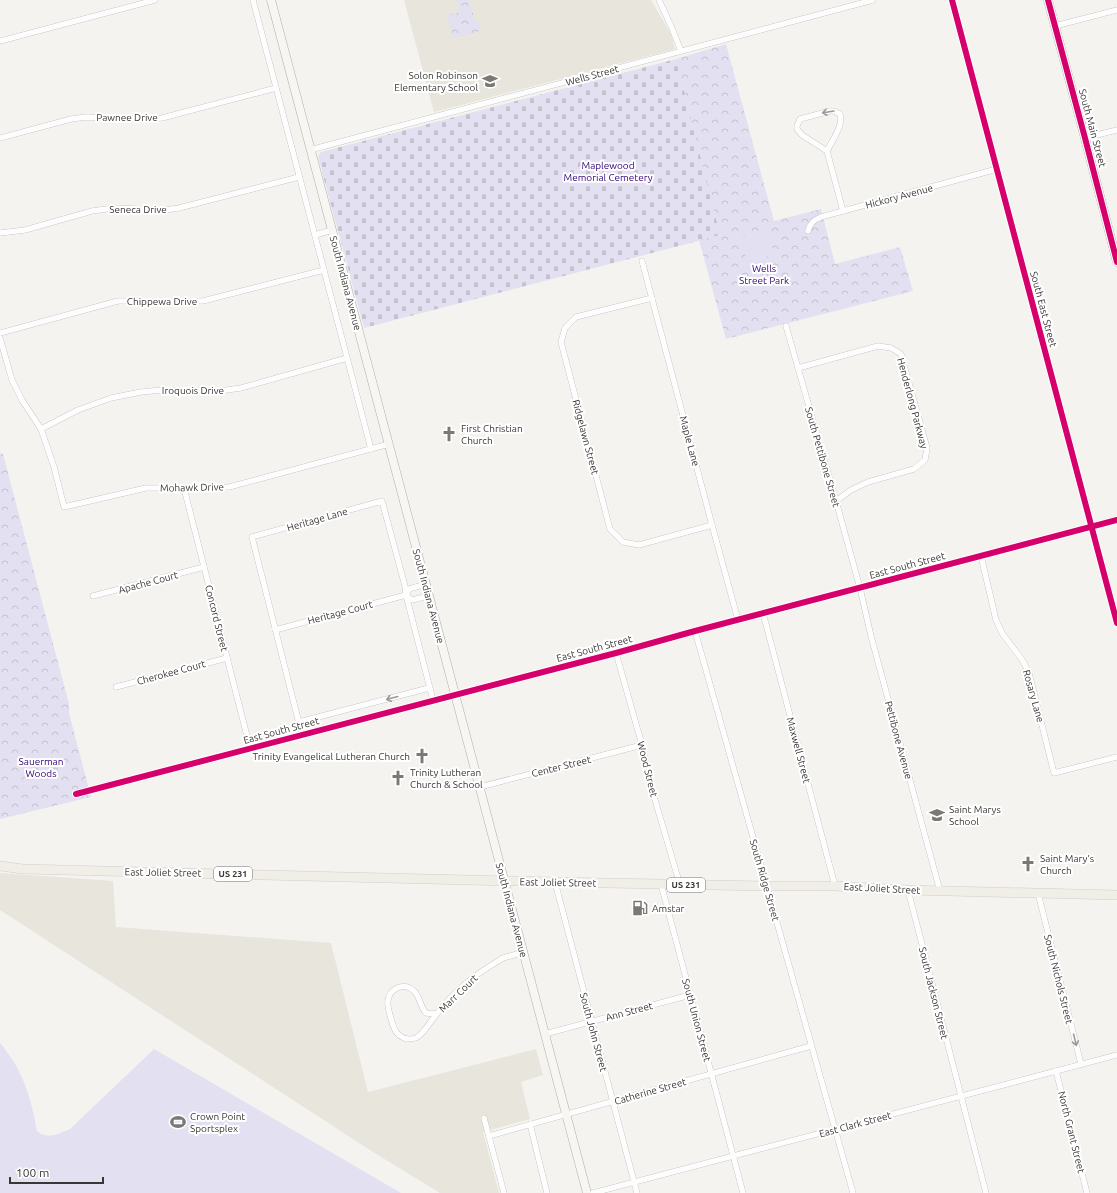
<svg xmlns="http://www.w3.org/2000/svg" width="1117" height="1193" viewBox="0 0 1117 1193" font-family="Ubuntu,sans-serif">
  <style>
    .built { fill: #e7e5dc }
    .cemetery { fill: url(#cemetery-stones) }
    .park { fill: url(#park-crowns) }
    .pitch { fill: #e3e1f1 }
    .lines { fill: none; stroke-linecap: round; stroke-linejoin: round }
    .street-casing { stroke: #b0afac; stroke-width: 6 }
    .secondary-casing { stroke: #b0afac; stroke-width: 9 }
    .primary-casing { stroke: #cfcfcd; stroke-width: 10 }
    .street { stroke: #fdfdfd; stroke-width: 5.5 }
    .secondary { stroke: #f7f6f2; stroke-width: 8 }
    .primary { stroke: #f0eee7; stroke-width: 9 }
    .cycleway-casing { stroke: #fff; stroke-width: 8 }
    .cycleway { stroke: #d6006c; stroke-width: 6 }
    .oneway { stroke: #9a9a99 }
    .labels { text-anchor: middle; stroke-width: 4; stroke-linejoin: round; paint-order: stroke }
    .shield { fill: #fff; stroke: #747372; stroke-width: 1 }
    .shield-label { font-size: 9px; font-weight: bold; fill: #383735 }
    .poi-label { font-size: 10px; fill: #383735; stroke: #fff; text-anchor: start }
    .street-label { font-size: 10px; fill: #383735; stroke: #fff }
    .park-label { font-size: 10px; fill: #310674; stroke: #fff }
  </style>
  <defs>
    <pattern id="cemetery-stones" width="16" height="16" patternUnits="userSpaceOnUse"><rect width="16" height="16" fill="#e3e1f1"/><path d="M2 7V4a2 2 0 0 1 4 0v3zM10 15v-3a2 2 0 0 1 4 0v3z" fill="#c4c2cf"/></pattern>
    <pattern id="park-crowns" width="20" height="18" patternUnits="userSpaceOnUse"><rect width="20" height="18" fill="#e3e1f1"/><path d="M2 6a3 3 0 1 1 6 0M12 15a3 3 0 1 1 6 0" fill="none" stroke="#c4c2cf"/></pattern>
  </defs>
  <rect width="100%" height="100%" fill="#f4f3ef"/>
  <g class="built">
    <polygon points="404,0 651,0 671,34 675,49 434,112"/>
    <polygon points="0,873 113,881 116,927 331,943 368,1092 536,1049 543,1075 521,1082 530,1119 483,1132 499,1193 440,1193 373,1152 0,910"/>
  </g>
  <polygon class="cemetery" points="676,59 721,235 364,328 318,157 321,152"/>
  <g class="park">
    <polygon points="457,0 469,0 475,21 479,21 481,31 453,38 447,15 460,12"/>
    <polygon points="726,44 774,221 821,209 835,264 900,247 913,291 726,339 699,240 720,235 676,59"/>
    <polygon points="0,453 3,454 69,704 69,713 91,797 0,819"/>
  </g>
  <g class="pitch">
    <polygon points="768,231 774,255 747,262 741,238"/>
    <path d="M0,1043C23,1070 31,1097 37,1131C48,1140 58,1134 70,1129L154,1049L401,1193H0Z"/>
  </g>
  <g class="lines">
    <defs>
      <g id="street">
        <polyline points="253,0 371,449"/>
        <polyline points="659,0 671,26 681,51"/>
        <polyline points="952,0 1117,623"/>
        <polyline points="1055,26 1117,10"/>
        <polyline points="0,41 155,0"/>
        <polyline points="0,138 71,119 86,117 143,119 162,118 276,88"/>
        <polyline points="1085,138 1117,130"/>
        <polyline points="310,150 873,0"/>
        <path d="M827,151L802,135L797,129V126L800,119L830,111H834L840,114C844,124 832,141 827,151L843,211"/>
        <path d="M808,231C810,223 814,220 821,217L997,169"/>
        <polyline points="0,233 25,230 92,211 114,208 164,210 179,208 299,177"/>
        <polyline points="315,235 332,230"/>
        <polyline points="642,261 712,525 738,620"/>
        <polyline points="652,298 576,317 565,328 561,342 610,529 623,542 639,545 712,525"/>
        <polyline points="786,326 836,501 860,588 871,636 940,891"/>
        <polyline points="0,333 118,301 203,301 324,270"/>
        <polyline points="0,338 12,380 22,400 41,429 54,467 64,507 146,488 184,488 229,487 389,444"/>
        <polyline points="798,368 878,346 891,348 901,354 927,448 925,460 914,469 868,482 851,490 836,501"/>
        <polyline points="41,429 78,410 111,398 141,392 162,390 219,391 241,388 347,358"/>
        <polyline points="184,488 250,748"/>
        <polyline points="981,556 996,620 1002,633 1023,661 1029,673 1054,773 1117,757"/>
        <polyline points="407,594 409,589 426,584"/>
        <polyline points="406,595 412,600 429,596"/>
        <polyline points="93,596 204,567"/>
        <polyline points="763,613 835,886"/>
        <polyline points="275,630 406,595"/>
        <polyline points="695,631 853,1193"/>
        <polyline points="616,653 642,745 653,793 680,885"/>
        <polyline points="116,687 227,658"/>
        <polyline points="299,722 429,688"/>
        <polyline points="302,735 252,537 382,501 405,586 406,595 433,700"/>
        <polyline points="480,787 642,745"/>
        <polyline points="76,794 616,653 695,631 1117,520"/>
        <polyline points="555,882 637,1193"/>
        <polyline points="661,884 743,1193"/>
        <polyline points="908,890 986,1193"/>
        <polyline points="1038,893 1081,1064"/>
        <path d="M436,1014L426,1013C420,1007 420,995 413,990C403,982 389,989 388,1001C387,1007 390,1014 391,1019C394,1029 396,1036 407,1039C410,1039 413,1039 416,1038C422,1034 428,1026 432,1020C448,998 467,980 490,966C494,964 499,960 503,958C510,956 517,954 524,952"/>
        <polyline points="545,1034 690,995"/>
        <polyline points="1056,1071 1087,1193"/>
        <polyline points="484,1118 504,1193"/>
        <polyline points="530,1124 547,1193"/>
        <polyline points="489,1136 811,1046"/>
        <polyline points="593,1193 1117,1055"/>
      </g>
      <g id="secondary">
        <polyline points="271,0 429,596 587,1193"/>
        <polyline points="1048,0 1085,138 1117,262"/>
      </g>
      <polyline id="primary" points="0,866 23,869 555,882 766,886 835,886 908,890 1117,895"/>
    </defs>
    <use href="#street" class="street-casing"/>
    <use href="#secondary" class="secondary-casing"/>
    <use href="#primary" class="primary-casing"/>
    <use href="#street" class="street"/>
    <use href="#secondary" class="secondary"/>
    <use href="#primary" class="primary"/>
    <defs>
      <g id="cycleway">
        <polyline points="952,0 1117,623"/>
        <polyline points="1048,0 1085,138 1117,262"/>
        <polyline points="76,794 616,653 695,631 1117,520"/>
      </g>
    </defs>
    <use href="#cycleway" class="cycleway-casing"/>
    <use href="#cycleway" class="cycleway"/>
  </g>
  <defs><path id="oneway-shaft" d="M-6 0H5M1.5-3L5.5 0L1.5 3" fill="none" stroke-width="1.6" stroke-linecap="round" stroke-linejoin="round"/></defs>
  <g class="oneway">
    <use href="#oneway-shaft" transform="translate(828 112) rotate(171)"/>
    <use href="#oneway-shaft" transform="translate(392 698) rotate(165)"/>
    <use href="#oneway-shaft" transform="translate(1075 1040) rotate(76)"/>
  </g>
  <defs>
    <symbol id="school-bare" viewBox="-9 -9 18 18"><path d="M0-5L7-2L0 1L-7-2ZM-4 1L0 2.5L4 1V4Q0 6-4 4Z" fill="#7a7976" stroke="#fff" stroke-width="2.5" paint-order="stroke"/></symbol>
    <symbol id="church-bare" viewBox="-9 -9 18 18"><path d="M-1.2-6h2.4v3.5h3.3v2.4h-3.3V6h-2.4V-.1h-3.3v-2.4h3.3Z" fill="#7a7976" stroke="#fff" stroke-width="2.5" paint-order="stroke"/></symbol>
    <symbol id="fuel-bare" viewBox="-9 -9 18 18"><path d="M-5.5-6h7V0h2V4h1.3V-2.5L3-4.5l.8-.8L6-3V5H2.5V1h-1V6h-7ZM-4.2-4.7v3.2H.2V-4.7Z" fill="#7a7976" stroke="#fff" stroke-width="2.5" paint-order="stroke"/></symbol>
    <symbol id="stadium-bare" viewBox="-9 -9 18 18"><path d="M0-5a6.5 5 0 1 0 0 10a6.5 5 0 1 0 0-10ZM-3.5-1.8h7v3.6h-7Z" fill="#7a7976" stroke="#fff" stroke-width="2.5" paint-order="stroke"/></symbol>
  </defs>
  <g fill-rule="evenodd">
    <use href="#school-bare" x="479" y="70" width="22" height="22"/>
    <use href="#church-bare" x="438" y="423" width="22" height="22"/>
    <use href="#church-bare" x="411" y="745" width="22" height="22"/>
    <use href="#church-bare" x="387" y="767" width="22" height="22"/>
    <use href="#school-bare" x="926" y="804" width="22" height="22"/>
    <use href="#church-bare" x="1017" y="853" width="22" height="22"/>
    <use href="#fuel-bare" x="629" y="897" width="22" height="22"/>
    <use href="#stadium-bare" x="167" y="1111" width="22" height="22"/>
  </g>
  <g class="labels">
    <g class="shield">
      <rect x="214" y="867" width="38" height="14" rx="3"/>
      <rect x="667" y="878" width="38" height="14" rx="3"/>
    </g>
    <g class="shield-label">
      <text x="233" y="877">US 231</text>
      <text x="686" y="888">US 231</text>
    </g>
    <g class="poi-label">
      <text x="478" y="79" text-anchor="end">Solon Robinson<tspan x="478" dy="12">Elementary School</tspan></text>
      <text x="461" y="432">First Christian<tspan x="461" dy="12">Church</tspan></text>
      <text x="410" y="760" text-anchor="end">Trinity Evangelical Lutheran Church</text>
      <text x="410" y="776">Trinity Lutheran<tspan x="410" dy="12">Church &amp; School</tspan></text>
      <text x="949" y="813">Saint Marys<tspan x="949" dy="12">School</tspan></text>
      <text x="1040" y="862">Saint Mary's<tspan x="1040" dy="12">Church</tspan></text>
      <text x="652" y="912">Amstar</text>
      <text x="190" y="1120">Crown Point<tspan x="190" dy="12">Sportsplex</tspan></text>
    </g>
    <g class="street-label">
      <text transform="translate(592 75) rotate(-15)" y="4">Wells Street</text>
      <text x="127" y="121">Pawnee Drive</text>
      <text transform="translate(1093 128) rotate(75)" y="4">South Main Street</text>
      <text transform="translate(899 196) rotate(-15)" y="4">Hickory Avenue</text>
      <text x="138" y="213">Seneca Drive</text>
      <text transform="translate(346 283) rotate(75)" y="4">South Indiana Avenue</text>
      <text x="162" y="305">Chippewa Drive</text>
      <text transform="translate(1044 309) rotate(75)" y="4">South East Street</text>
      <text x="193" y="394">Iroquois Drive</text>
      <text transform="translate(913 403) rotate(75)" y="4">Henderlong Parkway</text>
      <text transform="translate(586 437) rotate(75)" y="4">Ridgelawn Street</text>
      <text transform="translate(690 441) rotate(75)" y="4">Maple Lane</text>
      <text transform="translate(823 457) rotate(74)" y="4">South Pettibone Street</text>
      <text transform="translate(192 487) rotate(-1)" y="4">Mohawk Drive</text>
      <text transform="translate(317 519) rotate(-16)" y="4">Heritage Lane</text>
      <text transform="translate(907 565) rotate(-15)" y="4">East South Street</text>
      <text transform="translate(148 582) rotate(-15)" y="4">Apache Court</text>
      <text transform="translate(429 596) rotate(75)" y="4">South Indiana Avenue</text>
      <text transform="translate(340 612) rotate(-15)" y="4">Heritage Court</text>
      <text transform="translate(217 618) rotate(76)" y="4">Concord Street</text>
      <text transform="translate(594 648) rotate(-15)" y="4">East South Street</text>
      <text transform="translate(171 672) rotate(-15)" y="4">Cherokee Court</text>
      <text transform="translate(1034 696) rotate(74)" y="4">Rosary Lane</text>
      <text transform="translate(281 730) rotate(-15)" y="4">East South Street</text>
      <text transform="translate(899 740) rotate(75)" y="4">Pettibone Avenue</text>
      <text transform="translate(799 750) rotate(75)" y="4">Maxwell Street</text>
      <text transform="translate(561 766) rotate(-14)" y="4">Center Street</text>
      <text transform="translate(648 769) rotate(76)" y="4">Wood Street</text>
      <text transform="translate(163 872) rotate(1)" y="4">East Joliet Street</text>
      <text transform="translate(765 880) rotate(74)" y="4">South Ridge Street</text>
      <text transform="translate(558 882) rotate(1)" y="4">East Joliet Street</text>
      <text transform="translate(882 888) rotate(3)" y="4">East Joliet Street</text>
      <text transform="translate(512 910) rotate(75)" y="4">South Indiana Avenue</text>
      <text transform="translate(1059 979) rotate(76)" y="4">South Nichols Street</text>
      <text transform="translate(458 993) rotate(-44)" y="4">Marr Court</text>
      <text transform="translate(934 993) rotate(76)" y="4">South Jackson Street</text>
      <text transform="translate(629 1011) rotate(-15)" y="4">Ann Street</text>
      <text transform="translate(697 1020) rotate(75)" y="4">South Union Street</text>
      <text transform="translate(594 1032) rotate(75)" y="4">South John Street</text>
      <text transform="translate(650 1091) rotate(-16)" y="4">Catherine Street</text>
      <text transform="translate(855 1124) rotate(-15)" y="4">East Clark Street</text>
      <text transform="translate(1072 1132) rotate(76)" y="4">North Grant Street</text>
    </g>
    <g class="park-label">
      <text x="608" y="169">Maplewood<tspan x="608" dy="12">Memorial Cemetery</tspan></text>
      <text x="764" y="272">Wells<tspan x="764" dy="12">Street Park</tspan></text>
      <text x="41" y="765">Sauerman<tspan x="41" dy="12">Woods</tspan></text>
    </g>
  </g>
  <path d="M10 1177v6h93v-6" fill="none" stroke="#383735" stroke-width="2"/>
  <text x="16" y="1177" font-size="12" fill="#383735" stroke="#ffffff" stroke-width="3" paint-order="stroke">100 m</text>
</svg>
